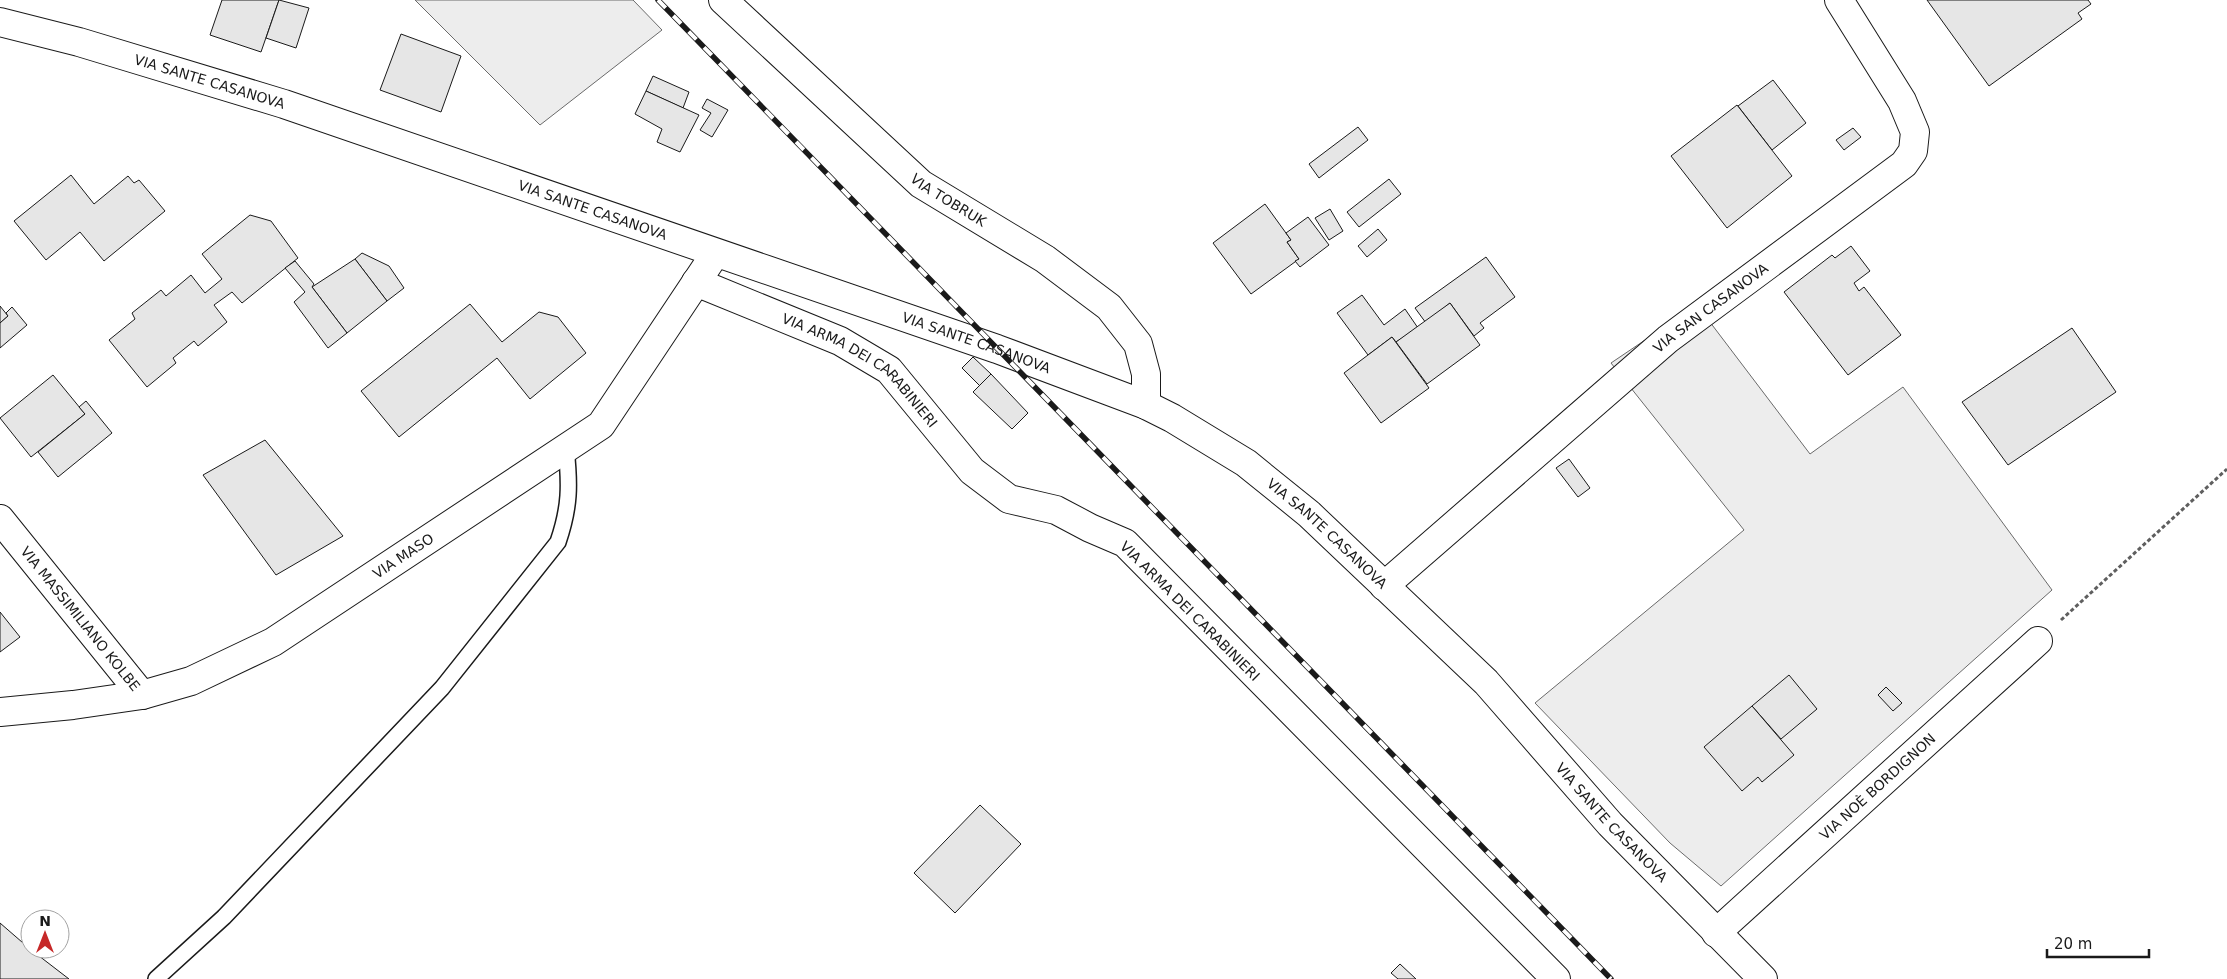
<svg xmlns="http://www.w3.org/2000/svg" width="2227" height="979" viewBox="0 0 2227 979" font-family="'DejaVu Sans',sans-serif">
  <style>
    .built { fill: #ededed; stroke: #6a6a6a }
    .building { fill: #e6e6e6; stroke: #1a1a1a }
    .lines { fill: none; stroke-linecap: round; stroke-linejoin: round }
    .service-casing { stroke: #1a1a1a; stroke-width: 18 }
    .minor-casing { stroke: #1a1a1a; stroke-width: 30 }
    .secondary-casing { stroke: #1a1a1a; stroke-width: 30 }
    .path { stroke: #5f5f5f; stroke-width: 3; stroke-dasharray: 4 2.5; stroke-linecap: butt }
    .service { stroke: #fff; stroke-width: 15 }
    .minor { stroke: #fff; stroke-width: 28 }
    .secondary { stroke: #fff; stroke-width: 28 }
    .rail-casing { stroke: #1a1a1a; stroke-width: 5.5 }
    .rail { stroke: #fff; stroke-width: 4; stroke-dasharray: 11; stroke-linecap: butt }
    .labels { text-anchor: middle; stroke-width: 4; stroke-linejoin: round; paint-order: stroke }
    .street-label { font-size: 14px; fill: #1a1a1a; stroke: #fff }
  </style>
  <rect width="100%" height="100%" fill="#fff"/>
  <g class="built">
    <polygon points="415,0 633,0 662,30 540,125"/>
    <polygon points="1697,305 1810,454 1903,387 2052,590 1721,886 1670,843 1535,703 1744,530 1611,363"/>
  </g>
  <g class="building">
    <polygon points="222,0 279,0 261,52 210,35"/>
    <polygon points="279,0 309,8 296,48 266,38"/>
    <polygon points="1927,0 2088,0 2091,4 2078,13 2082,19 1989,86"/>
    <polygon points="401,34 461,56 441,112 380,90"/>
    <polygon points="653,76 689,92 683,108 646,91"/>
    <polygon points="1773,80 1806,123 1772,150 1738,106"/>
    <polygon points="646,91 699,115 680,152 657,142 662,129 635,114"/>
    <polygon points="707,99 728,110 712,137 700,130 711,113 702,108"/>
    <polygon points="1737,105 1792,176 1727,228 1671,156"/>
    <polygon points="1358,127 1368,140 1319,178 1309,164"/>
    <polygon points="1853,128 1861,137 1844,150 1836,140"/>
    <polygon points="71,175 94,204 128,176 134,183 139,180 165,211 104,261 80,232 46,260 14,221"/>
    <polygon points="1389,179 1401,194 1359,227 1347,212"/>
    <polygon points="1265,204 1291,240 1287,242 1299,259 1251,294 1213,243"/>
    <polygon points="1330,209 1343,231 1329,240 1315,218"/>
    <polygon points="250,215 271,221 298,258 242,303 232,292 214,305 227,322 198,346 194,341 173,358 176,363 147,387 109,340 135,319 132,313 161,290 166,296 191,275 205,293 222,279 202,254"/>
    <polygon points="1308,217 1329,245 1300,267 1295,261 1299,259 1287,242 1291,240 1286,233"/>
    <polygon points="1378,229 1387,240 1367,257 1358,246"/>
    <polygon points="1851,246 1870,271 1854,283 1859,291 1864,287 1901,335 1848,375 1784,292 1832,255 1835,258"/>
    <polygon points="362,253 389,266 404,288 387,301 355,259"/>
    <polygon points="1486,257 1515,297 1480,323 1484,328 1474,336 1450,303 1426,323 1415,308"/>
    <polygon points="355,259 387,301 347,333 312,287"/>
    <polygon points="295,261 314,284 312,287 347,333 328,348 294,302 305,292 285,268"/>
    <polygon points="1362,295 1384,325 1405,309 1418,328 1396,342 1392,337 1368,355 1337,313"/>
    <polygon points="1450,303 1480,345 1427,384 1396,342"/>
    <polygon points="470,304 502,342 539,312 558,317 586,353 530,399 497,358 399,437 361,391"/>
    <polygon points="0,306 8,316 0,323"/>
    <polygon points="12,307 27,325 0,348 0,323 8,316 6,313"/>
    <polygon points="2072,328 2116,392 2008,465 1962,402"/>
    <polygon points="1392,337 1429,388 1381,423 1344,373"/>
    <polygon points="973,357 991,374 980,386 962,368"/>
    <polygon points="991,374 1028,413 1012,429 973,392"/>
    <polygon points="53,375 85,414 31,457 0,418"/>
    <polygon points="86,401 112,433 58,477 38,452 85,414 79,407"/>
    <polygon points="265,440 343,536 276,575 203,475"/>
    <polygon points="1569,459 1590,488 1578,497 1556,468"/>
    <polygon points="0,612 20,637 0,652"/>
    <polygon points="1789,675 1817,709 1781,739 1752,706"/>
    <polygon points="1886,687 1902,703 1893,711 1878,695"/>
    <polygon points="1752,706 1794,755 1762,782 1758,777 1742,791 1704,747"/>
    <polygon points="980,805 1021,844 955,913 914,873"/>
    <polygon points="0,923 30,949 69,979 0,979"/>
    <polygon points="1400,964 1416,979 1398,979 1391,973"/>
  </g>
  <g class="lines">
    <defs>
      <path id="service" d="M156,979L224,917L442,688L558,542C570,507 570,485 566,448"/>
      <g id="minor">
        <path id="s1" d="M723,0L921,184L1045,259L1109,307L1138,344L1146,374V405"/>
        <path id="s2" d="M696,282L840,341L889,370L972,471L1009,499L1056,510L1090,528L1125,543L1556,979"/>
        <path id="s3" d="M0,519L142,695"/>
        <path id="s4" d="M1384,586L1668,339L1904,164L1913,151L1915,132L1902,101L1839,0"/>
        <path id="s5" d="M0,712L73,705L142,695L191,681L273,642L601,425L715,254"/>
        <path id="s6" d="M1716,933L2038,641"/>
      </g>
      <g id="secondary">
        <path id="s7" d="M0,22L79,42L284,104L997,349L1146,405L1172,418L1246,463L1309,514L1486,682L1610,824L1763,979"/>
      </g>
    </defs>
    <use href="#service" class="service-casing"/>
    <use href="#minor" class="minor-casing"/>
    <use href="#secondary" class="secondary-casing"/>
    <polyline class="path" points="2061,620 2227,469"/>
    <use href="#service" class="service"/>
    <use href="#minor" class="minor"/>
    <use href="#secondary" class="secondary"/>
    <defs>
      <polyline id="rail" points="658,0 1611,979"/>
    </defs>
    <use href="#rail" class="rail-casing"/>
    <use href="#rail" class="rail"/>
  </g>
  <g class="labels">
    <g class="street-label">
      <text dy="5" stroke="none"><textPath href="#s7" startOffset="218">VIA SANTE CASANOVA</textPath></text>
      <text dy="5" stroke="none"><textPath href="#s1" startOffset="302">VIA TOBRUK</textPath></text>
      <text dy="5" stroke="none"><textPath href="#s7" startOffset="622">VIA SANTE CASANOVA</textPath></text>
      <text dy="5" stroke="none"><textPath href="#s4" startOffset="429">VIA SAN CASANOVA</textPath></text>
      <text dy="5" stroke="none"><textPath href="#s7" startOffset="1028">VIA SANTE CASANOVA</textPath></text>
      <text dy="5" stroke="none"><textPath href="#s2" startOffset="189">VIA ARMA DEI CARABINIERI</textPath></text>
      <text dy="5" stroke="none"><textPath href="#s7" startOffset="1432">VIA SANTE CASANOVA</textPath></text>
      <text dy="5" stroke="none"><textPath href="#s5" startOffset="441">VIA MASO</textPath></text>
      <text transform="translate(1190 611) rotate(45)" y="5">VIA ARMA DEI CARABINIERI</text>
      <text dy="5" stroke="none"><textPath href="#s3" startOffset="128">VIA MASSIMILIANO KOLBE</textPath></text>
      <text dy="5" stroke="none"><textPath href="#s6" startOffset="218">VIA NOÈ BORDIGNON</textPath></text>
      <text dy="5" stroke="none"><textPath href="#s7" startOffset="1838">VIA SANTE CASANOVA</textPath></text>
    </g>
  </g>
  <g transform="translate(45 934)"><circle r="24" fill="#ffffff" stroke="#a3a3a3"/>
  <path d="M0-4L9 19L0 12L-9 19Z" fill="#c62828"/>
  <text y="-8" font-size="14" font-weight="bold" text-anchor="middle" fill="#1a1a1a">N</text>
  </g>
  <path d="M2047 949v8h102v-8" fill="none" stroke="#1a1a1a" stroke-width="2.5"/>
  <text x="2054" y="949" font-size="15" fill="#1a1a1a" stroke="#ffffff" stroke-width="4" paint-order="stroke">20 m</text>
</svg>
